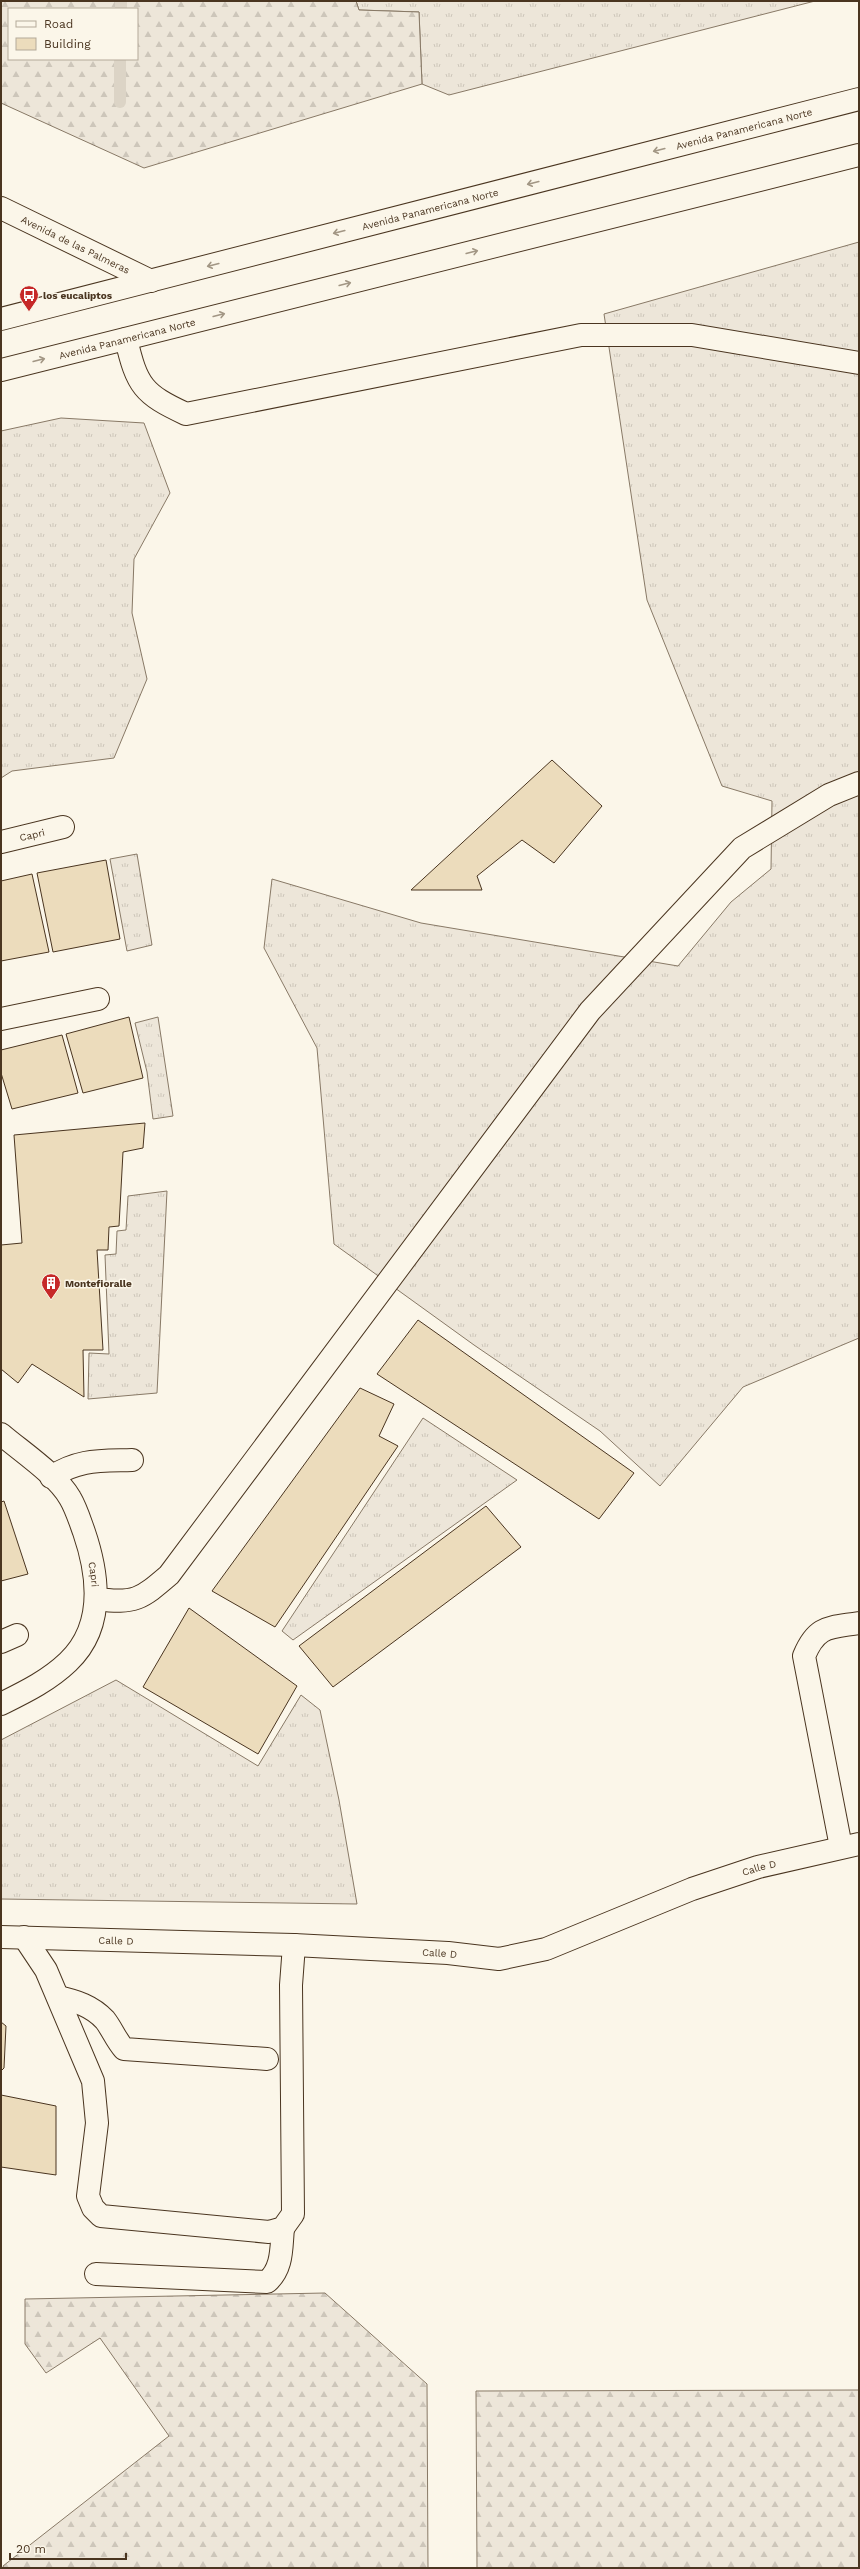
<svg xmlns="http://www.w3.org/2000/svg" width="860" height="2569" viewBox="0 0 860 2569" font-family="'Work Sans',sans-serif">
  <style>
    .grass { fill: url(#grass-tufts); stroke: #887966 }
    .forest { fill: url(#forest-firs); stroke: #887966; fill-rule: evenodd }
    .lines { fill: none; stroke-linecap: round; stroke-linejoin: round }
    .stream { stroke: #dcd4c6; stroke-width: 12 }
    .building { fill: #ecdcbc; stroke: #4a3520 }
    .minor-casing { stroke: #4a3520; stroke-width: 24 }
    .major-casing { stroke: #4a3520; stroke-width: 24 }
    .minor { stroke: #fbf6e9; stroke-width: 22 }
    .major { stroke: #fbf6e9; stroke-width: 22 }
    .oneway { stroke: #a29684 }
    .labels { text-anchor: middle; stroke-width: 3; stroke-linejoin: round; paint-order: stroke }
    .street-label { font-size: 10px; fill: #4a3520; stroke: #fbf6e9 }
    .poi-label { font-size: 10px; font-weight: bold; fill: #4a3520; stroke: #fbf6e9; text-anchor: start }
  </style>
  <defs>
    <pattern id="grass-tufts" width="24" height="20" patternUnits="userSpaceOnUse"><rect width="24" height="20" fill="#ede6d9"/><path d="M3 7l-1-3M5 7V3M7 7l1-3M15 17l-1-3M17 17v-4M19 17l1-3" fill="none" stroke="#cdc6ba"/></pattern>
    <pattern id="forest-firs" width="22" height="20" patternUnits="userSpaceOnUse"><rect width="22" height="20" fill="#ede6d9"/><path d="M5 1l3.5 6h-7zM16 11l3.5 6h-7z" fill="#cdc6ba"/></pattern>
  </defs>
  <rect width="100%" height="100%" fill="#fbf6e9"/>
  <g class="grass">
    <polygon points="356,1 815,1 449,95 422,84 419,12 359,10"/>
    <polygon points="859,242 859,1338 743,1387 660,1486 600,1431 474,1345 334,1244 317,1048 264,948 272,879 421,923 678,966 731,902 771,869 772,801 722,786 647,600 604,314"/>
    <polygon points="61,418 144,423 170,493 134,559 132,613 147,679 114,758 12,771 1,778 1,431"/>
    <polygon points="137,854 152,945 127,951 110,859"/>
    <polygon points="158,1017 173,1116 153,1119 147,1072 135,1023"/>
    <polygon points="167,1191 157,1393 88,1399 89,1353 109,1354 105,1255 116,1254 117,1231 126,1230 128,1196"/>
    <polygon points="423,1418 517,1480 293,1640 282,1631"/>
    <polygon points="116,1680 258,1766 301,1695 320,1710 339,1800 357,1904 1,1899 1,1740"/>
  </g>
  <g class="forest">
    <path d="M1,1H356L359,10L419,12L422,84L144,168L1,103ZM9,9H137V59H9Z"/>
    <polygon points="325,2293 427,2384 428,2568 4,2568 3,2566 169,2436 100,2338 46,2373 25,2344 25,2299"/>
    <polygon points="859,2390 859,2568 477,2568 476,2391"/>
  </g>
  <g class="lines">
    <g class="stream">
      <polyline points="121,9 121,1"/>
      <polyline points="120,102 120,59"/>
    </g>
  </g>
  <g class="building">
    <polygon points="552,760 602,806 554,863 522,840 477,876 482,890 411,890"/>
    <polygon points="106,860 120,939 53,952 37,873"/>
    <polygon points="32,874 49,952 1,961 1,881"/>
    <polygon points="129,1017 143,1078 83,1093 66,1034"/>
    <polygon points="62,1035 78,1093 12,1109 1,1073 1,1050"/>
    <polygon points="145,1123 143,1148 123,1152 119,1226 109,1227 108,1250 97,1250 103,1350 83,1350 84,1397 32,1364 18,1383 1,1369 1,1245 22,1243 14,1135"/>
    <polygon points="418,1320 634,1473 599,1519 377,1374"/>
    <polygon points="360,1388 394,1404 379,1436 398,1446 275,1627 212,1591"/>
    <polygon points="4,1501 28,1574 1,1581 1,1502"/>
    <polygon points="486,1506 521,1547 333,1687 299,1646"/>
    <polygon points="189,1608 297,1686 258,1754 143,1687"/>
    <polygon points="1,2022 6,2026 4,2068 1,2071"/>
    <polygon points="1,2095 56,2106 56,2175 1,2167"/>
  </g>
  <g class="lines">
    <defs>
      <g id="minor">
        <path id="s1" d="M1,208L151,281"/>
        <path d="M126,339C137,386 143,394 186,414L581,335H692L859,363"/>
        <path id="s2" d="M1,842L63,827"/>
        <polyline points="1,1019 98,999"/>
        <path id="s3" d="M1,1434C22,1452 57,1475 70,1498C76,1508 80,1521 84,1532C99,1576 105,1627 68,1662C48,1681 25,1692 1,1704"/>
        <path d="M51,1477C79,1459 99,1461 132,1460"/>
        <path d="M97,1599C135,1604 141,1599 169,1575L590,1011L742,848L829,795L859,783"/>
        <polyline points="1,1642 17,1635"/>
        <path d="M841,1847L804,1656C817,1625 829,1628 859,1623"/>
        <path id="s4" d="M1,1937L294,1945L448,1953L499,1959L546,1949L692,1889L758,1867L859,1844"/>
        <polyline points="24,1937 46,1970 93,2081 97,2123 88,2196 93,2208 101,2216 269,2232 283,2228 293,2214 291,1985 294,1945"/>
        <path d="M58,1997C76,2001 92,2006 105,2020C112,2029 116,2040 124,2049L267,2059"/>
        <path d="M96,2274L267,2282C283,2268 281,2248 283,2228"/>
      </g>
      <g id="major">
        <path id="s5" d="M1,319L859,99"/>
        <path id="s6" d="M1,370L859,155"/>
      </g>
    </defs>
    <use href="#minor" class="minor-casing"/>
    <use href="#major" class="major-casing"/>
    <use href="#minor" class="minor"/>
    <use href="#major" class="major"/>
  </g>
  <defs><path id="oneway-shaft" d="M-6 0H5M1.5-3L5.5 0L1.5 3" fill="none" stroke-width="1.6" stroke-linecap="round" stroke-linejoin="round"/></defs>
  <g class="oneway">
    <use href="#oneway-shaft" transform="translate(659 150) rotate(166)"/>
    <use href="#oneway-shaft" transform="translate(533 183) rotate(166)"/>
    <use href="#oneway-shaft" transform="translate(339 232) rotate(166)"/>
    <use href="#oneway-shaft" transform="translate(472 252) rotate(-14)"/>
    <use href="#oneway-shaft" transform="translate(213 265) rotate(166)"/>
    <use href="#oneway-shaft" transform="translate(345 284) rotate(-14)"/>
    <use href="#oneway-shaft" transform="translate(219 315) rotate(-14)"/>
    <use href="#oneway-shaft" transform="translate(39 360) rotate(-14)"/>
  </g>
  <defs>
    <symbol id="bus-pin" viewBox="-11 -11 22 30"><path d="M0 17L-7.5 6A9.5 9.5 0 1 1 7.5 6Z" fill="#c62828" stroke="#fbf6e9"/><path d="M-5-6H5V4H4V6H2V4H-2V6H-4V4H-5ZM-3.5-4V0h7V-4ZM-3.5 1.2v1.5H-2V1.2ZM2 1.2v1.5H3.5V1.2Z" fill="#fff"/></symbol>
    <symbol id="building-pin" viewBox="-11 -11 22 30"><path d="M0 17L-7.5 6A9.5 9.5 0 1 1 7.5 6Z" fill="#c62828" stroke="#fbf6e9"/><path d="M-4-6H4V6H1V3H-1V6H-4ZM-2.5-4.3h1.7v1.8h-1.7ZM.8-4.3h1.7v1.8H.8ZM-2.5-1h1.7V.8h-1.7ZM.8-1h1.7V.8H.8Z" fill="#fff"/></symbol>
  </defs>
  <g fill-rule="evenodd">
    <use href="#bus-pin" x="18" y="284" width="22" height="30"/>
    <use href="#building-pin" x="40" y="1272" width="22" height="30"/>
  </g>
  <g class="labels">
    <g class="street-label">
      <text dy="4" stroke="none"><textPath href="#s5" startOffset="767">Avenida Panamericana Norte</textPath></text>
      <text dy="4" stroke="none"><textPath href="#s5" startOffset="443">Avenida Panamericana Norte</textPath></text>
      <text dy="4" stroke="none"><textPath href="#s1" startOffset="83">Avenida de las Palmeras</textPath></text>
      <text dy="4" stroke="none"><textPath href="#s6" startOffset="130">Avenida Panamericana Norte</textPath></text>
      <text dy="4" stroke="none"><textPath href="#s2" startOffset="32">Capri</textPath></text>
      <text dy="4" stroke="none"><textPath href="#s3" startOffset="175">Capri</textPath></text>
      <text dy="4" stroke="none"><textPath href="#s4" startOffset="775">Calle D</textPath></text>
      <text dy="4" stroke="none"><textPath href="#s4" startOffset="115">Calle D</textPath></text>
      <text dy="4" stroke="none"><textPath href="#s4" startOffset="439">Calle D</textPath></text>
    </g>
    <g class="poi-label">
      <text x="43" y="299">los eucaliptos</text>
      <text x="65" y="1287">Montefioralle</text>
    </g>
  </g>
  <rect width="860" height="2569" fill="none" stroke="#4a3520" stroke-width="4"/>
  <rect x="8" y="8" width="130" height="52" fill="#fbf6e9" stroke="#b4a999"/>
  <rect x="16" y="21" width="20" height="6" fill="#fbf6e9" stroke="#b4a999"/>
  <text x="44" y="28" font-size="12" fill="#4a3520">Road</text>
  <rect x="16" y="38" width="20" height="12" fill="#ecdcbc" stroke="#b4a999"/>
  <text x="44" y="48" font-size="12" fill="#4a3520">Building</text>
  <path d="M10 2553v6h116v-6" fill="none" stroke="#4a3520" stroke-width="2"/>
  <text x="16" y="2553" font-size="12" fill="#4a3520" stroke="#fbf6e9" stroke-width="3" paint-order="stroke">20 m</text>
</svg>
